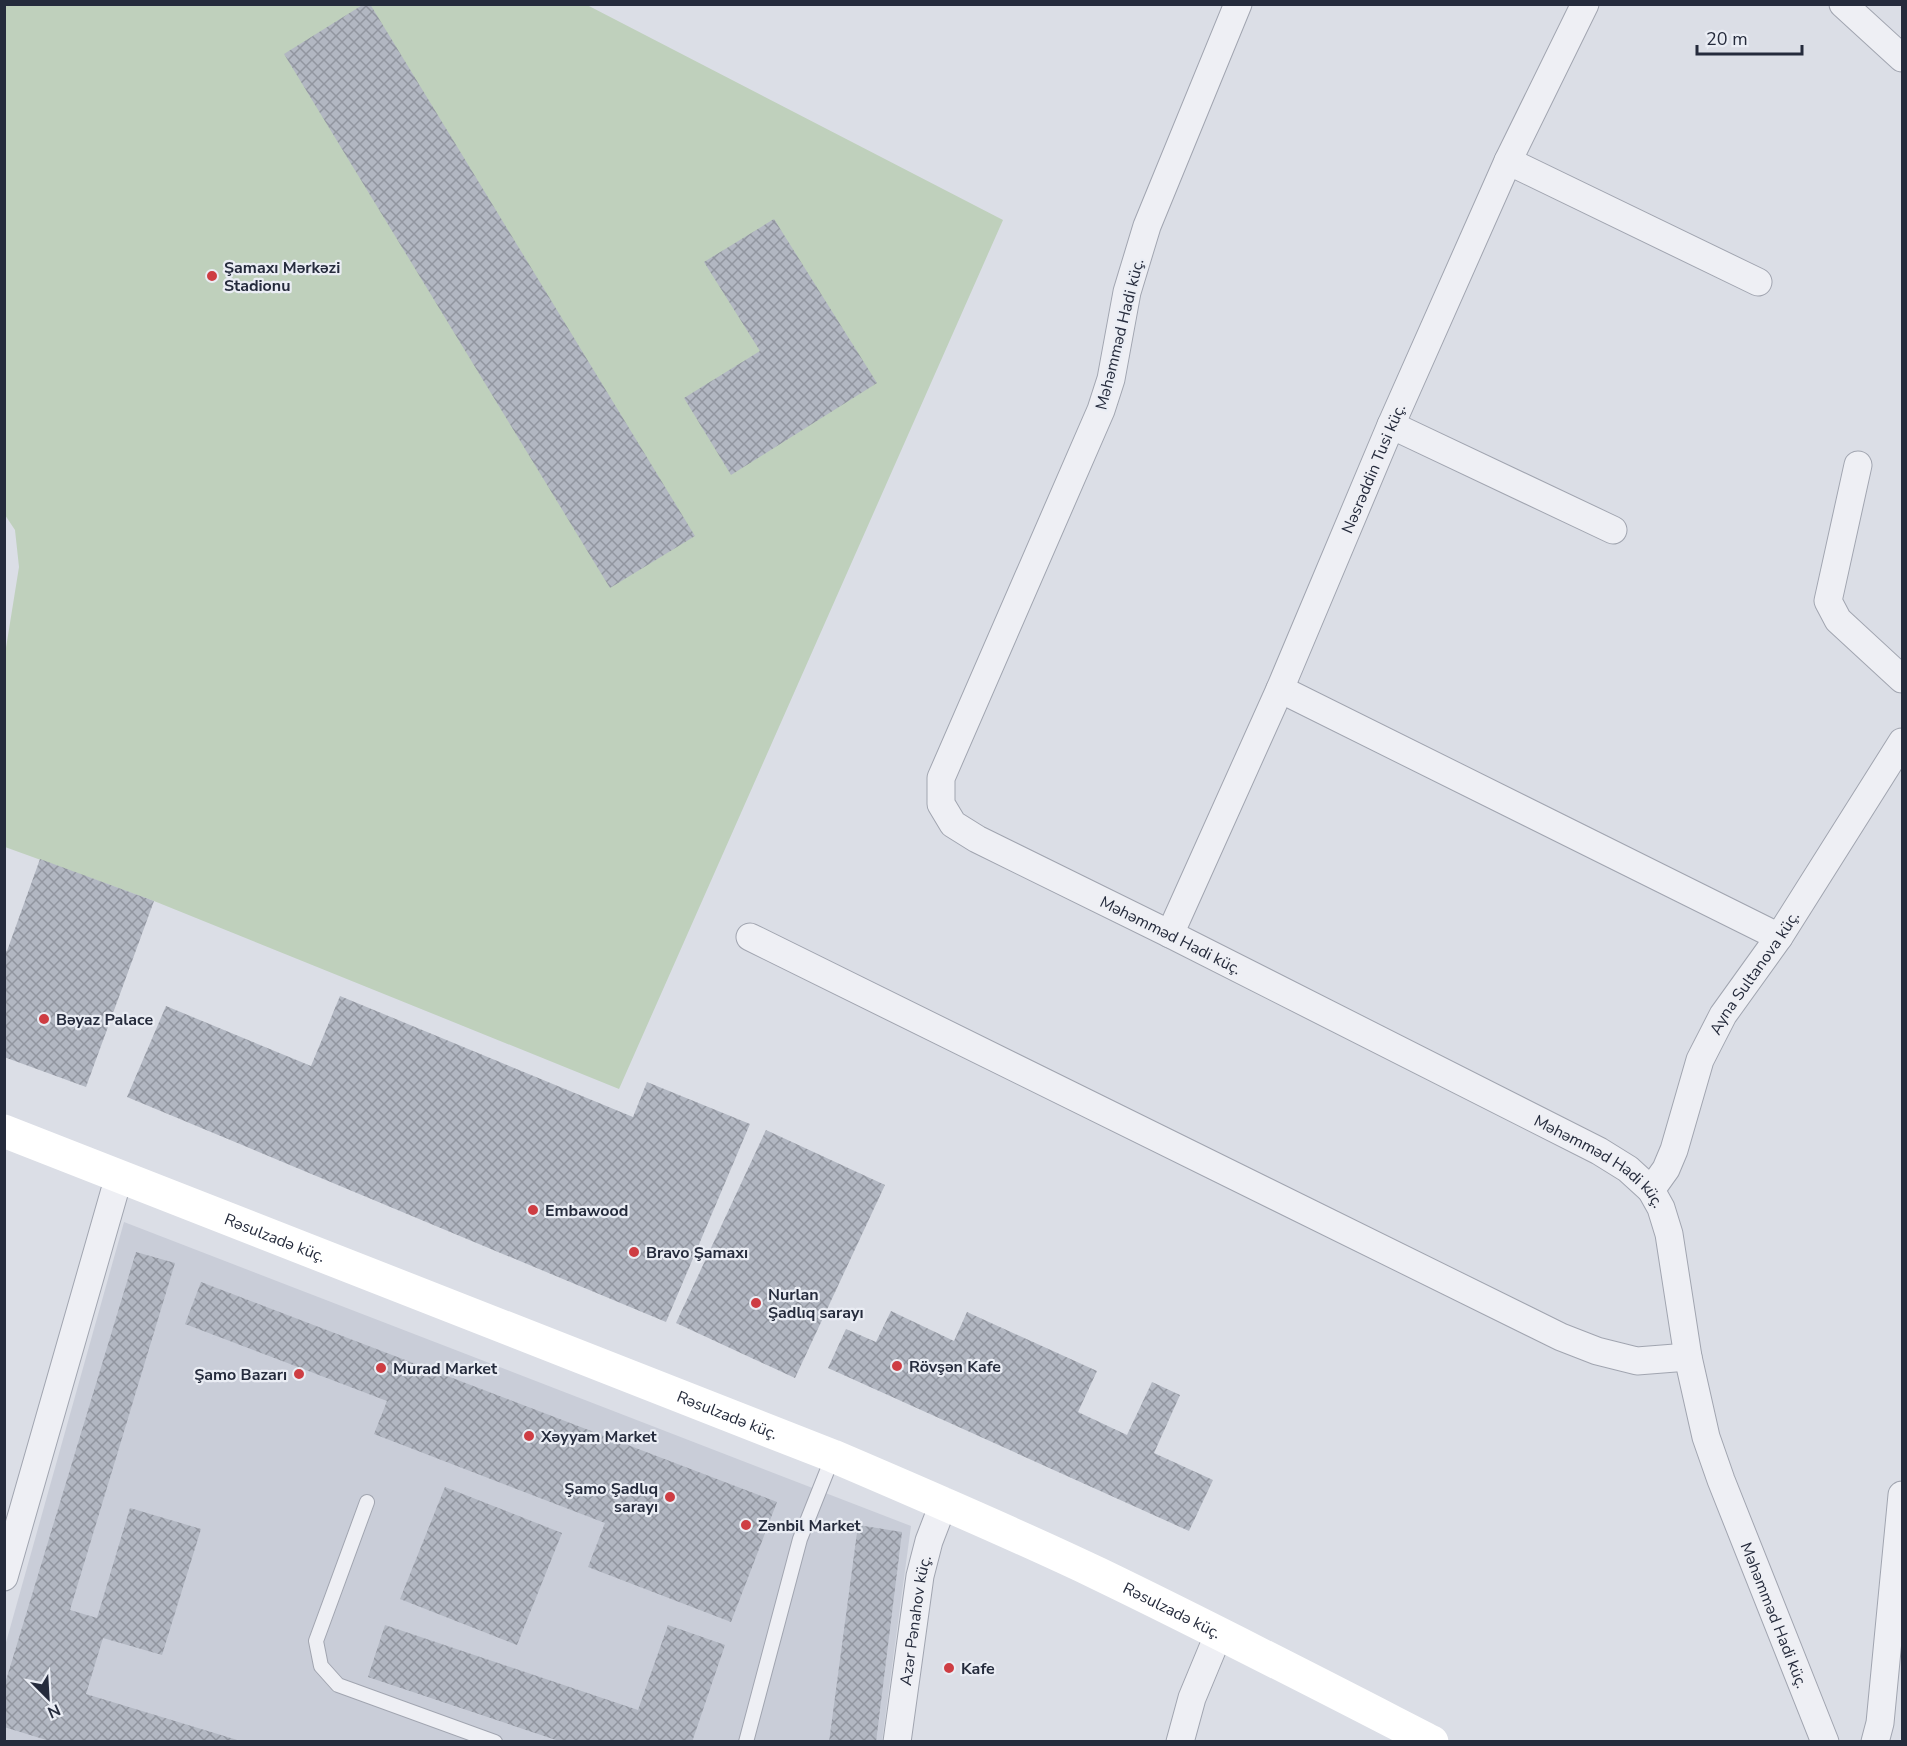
<svg xmlns="http://www.w3.org/2000/svg" width="1907" height="1746" viewBox="0 0 1907 1746" font-family="'Nunito Sans',sans-serif">
  <style>
    .built { fill: #c9cdd8 }
    .grass { fill: #bfd0bc }
    .building { fill: url(#building-cross-hatch) }
    .lines { fill: none; stroke-linecap: round; stroke-linejoin: round }
    .lane-casing { stroke: #a1a5b0; stroke-width: 16 }
    .street-casing { stroke: #a1a5b0; stroke-width: 29 }
    .lane { stroke: #eeeff4; stroke-width: 14 }
    .street { stroke: #eeeff4; stroke-width: 27 }
    .secondary { stroke: #fff; stroke-width: 33 }
    .poi-dot { fill: #ce3d43; stroke: #eaedf4; stroke-width: 2 }
    .labels { text-anchor: middle; stroke-width: 4.5; stroke-linejoin: round; paint-order: stroke }
    .poi-label { font-size: 16px; font-weight: bold; fill: #252b3c; stroke: #eaedf4; text-anchor: start }
    .street-label { font-size: 16px; fill: #252b3c; stroke: #eaedf4 }
  </style>
  <defs>
    <pattern id="building-cross-hatch" width="8" height="8" patternUnits="userSpaceOnUse" patternTransform="scale(1.5)"><rect width="8" height="8" fill="#b2b7c2"/><path d="M0 0l8 8M0 8l8-8" fill="none" stroke="#91959f"/></pattern>
  </defs>
  <rect width="100%" height="100%" fill="#dbdee6"/>
  <polygon class="built" points="124,1222 911,1526 882,1741 11,1742 5,1739 5,1646"/>
  <polygon class="grass" points="5,5 587,5 1003,220 619,1089 154,901 5,847 5,654 19,567 15,530 5,515"/>
  <g class="building">
    <polygon points="364,4 370,4 695,536 610,588 284,54"/>
    <polygon points="774,219 877,383 731,475 684,398 760,351 704,262"/>
    <polygon points="40,859 154,901 86,1087 4,1057 4,950 7,951"/>
    <polygon points="340,996 633,1117 647,1082 750,1124 666,1322 127,1097 166,1006 311,1066"/>
    <polygon points="766,1130 885,1185 795,1378 676,1323"/>
    <polygon points="136,1252 175,1263 70,1610 97,1618 130,1508 201,1529 162,1655 103,1638 86,1694 244,1742 53,1742 4,1727 4,1687"/>
    <polygon points="201,1282 777,1502 731,1622 588,1567 605,1523 374,1434 387,1401 185,1324"/>
    <polygon points="891,1311 954,1341 967,1312 1097,1371 1078,1412 1127,1435 1152,1382 1180,1395 1154,1453 1213,1480 1189,1531 828,1368 846,1329 876,1342"/>
    <polygon points="445,1487 562,1533 517,1645 400,1599"/>
    <polygon points="858,1525 902,1532 876,1742 829,1742"/>
    <polygon points="385,1625 638,1710 668,1625 725,1645 692,1742 562,1742 368,1677"/>
  </g>
  <g class="lines">
    <defs>
      <g id="lane">
        <polyline points="367,1502 316,1641 321,1666 338,1685 495,1742"/>
        <polyline points="746,1742 800,1539 833,1456"/>
      </g>
      <g id="street">
        <path id="s1" d="M1238,4L1147,226L1127,292L1111,379L1101,410L941,778V804L953,824L977,839L1170,934L1599,1151L1628,1169L1651,1190L1661,1208L1669,1234L1688,1357L1706,1437L1721,1480L1825,1742"/>
        <polyline points="1843,4 1902,58"/>
        <polyline points="1508,161 1758,282"/>
        <polyline points="1391,425 1613,530"/>
        <polyline points="1858,465 1828,601 1838,620 1902,679"/>
        <polyline points="1280,689 1779,937"/>
        <path id="s2" d="M1170,934L1280,689L1391,425L1508,161L1585,4"/>
        <polyline points="750,937 1561,1337 1597,1351 1637,1361 1688,1357"/>
        <path id="s3" d="M1651,1190L1666,1169L1674,1150L1700,1060L1723,1015L1779,937L1902,742"/>
        <polyline points="4,1577 119,1176"/>
        <path id="s4" d="M897,1742L920,1576L929,1541L944,1502"/>
        <polyline points="1180,1742 1192,1698 1219,1633"/>
        <polyline points="1875,1742 1880,1723 1902,1495"/>
      </g>
    </defs>
    <use href="#lane" class="lane-casing"/>
    <use href="#street" class="street-casing"/>
    <use href="#lane" class="lane"/>
    <use href="#street" class="street"/>
    <path class="secondary" id="s5" d="M4,1131L833,1456C922,1494 1011,1532 1099,1574C1211,1628 1321,1685 1432,1742"/>
  </g>
  <g class="poi-dot">
    <circle cx="212" cy="276" r="6"/>
    <circle cx="44" cy="1019" r="6"/>
    <circle cx="533" cy="1210" r="6"/>
    <circle cx="634" cy="1252" r="6"/>
    <circle cx="756" cy="1303" r="6"/>
    <circle cx="897" cy="1366" r="6"/>
    <circle cx="381" cy="1368" r="6"/>
    <circle cx="299" cy="1374" r="6"/>
    <circle cx="529" cy="1436" r="6"/>
    <circle cx="670" cy="1497" r="6"/>
    <circle cx="746" cy="1525" r="6"/>
    <circle cx="949" cy="1668" r="6"/>
  </g>
  <g class="labels">
    <g class="poi-label">
      <text x="224" y="273">Şamaxı Mərkəzi<tspan x="224" dy="18">Stadionu</tspan></text>
      <text x="56" y="1025">Bəyaz Palace</text>
      <text x="545" y="1216">Embawood</text>
      <text x="646" y="1258">Bravo Şamaxı</text>
      <text x="768" y="1300">Nurlan<tspan x="768" dy="18">Şadlıq sarayı</tspan></text>
      <text x="909" y="1372">Rövşən Kafe</text>
      <text x="393" y="1374">Murad Market</text>
      <text x="287" y="1380" text-anchor="end">Şamo Bazarı</text>
      <text x="541" y="1442">Xəyyam Market</text>
      <text x="658" y="1494" text-anchor="end">Şamo Şadlıq<tspan x="658" dy="18">sarayı</tspan></text>
      <text x="758" y="1531">Zənbil Market</text>
      <text x="961" y="1674">Kafe</text>
    </g>
    <g class="street-label">
      <text transform="translate(1119 334) rotate(-76)" y="6">Məhəmməd Hadi küç.</text>
      <text dy="6" stroke="none"><textPath href="#s2" startOffset="508">Nəsrəddin Tusi küç.</textPath></text>
      <text dy="6" stroke="none"><textPath href="#s1" startOffset="1125">Məhəmməd Hadi küç.</textPath></text>
      <text dy="6" stroke="none"><textPath href="#s3" startOffset="243">Ayna Sultanova küç.</textPath></text>
      <text dy="6" stroke="none"><textPath href="#s1" startOffset="1611">Məhəmməd Hadi küç.</textPath></text>
      <text dy="6" stroke="none"><textPath href="#s5" startOffset="291">Rəsulzadə küç.</textPath></text>
      <text dy="6" stroke="none"><textPath href="#s5" startOffset="777">Rəsulzadə küç.</textPath></text>
      <text dy="6" stroke="none"><textPath href="#s5" startOffset="1263">Rəsulzadə küç.</textPath></text>
      <text dy="6" stroke="none"><textPath href="#s1" startOffset="2115">Məhəmməd Hadi küç.</textPath></text>
      <text dy="6" stroke="none"><textPath href="#s4" startOffset="123">Azər Pənahov küç.</textPath></text>
    </g>
  </g>
  <rect width="1907" height="1746" fill="none" stroke="#252b3c" stroke-width="12"/>
  <g transform="translate(48 1698) rotate(156)" stroke="#eaedf4" stroke-width="4.5" paint-order="stroke">
  <path d="M0-4.5L10 22L0 15L-10 22Z" fill="#252b3c"/>
  <text y="-9" font-size="16" font-weight="bold" text-anchor="middle" fill="#252b3c">N</text>
  </g>
  <path d="M1697 45v9h105v-9" fill="none" stroke="#252b3c" stroke-width="3"/>
  <text x="1706" y="45" font-size="18" fill="#252b3c" stroke="#eaedf4" stroke-width="4.5" paint-order="stroke">20 m</text>
</svg>
